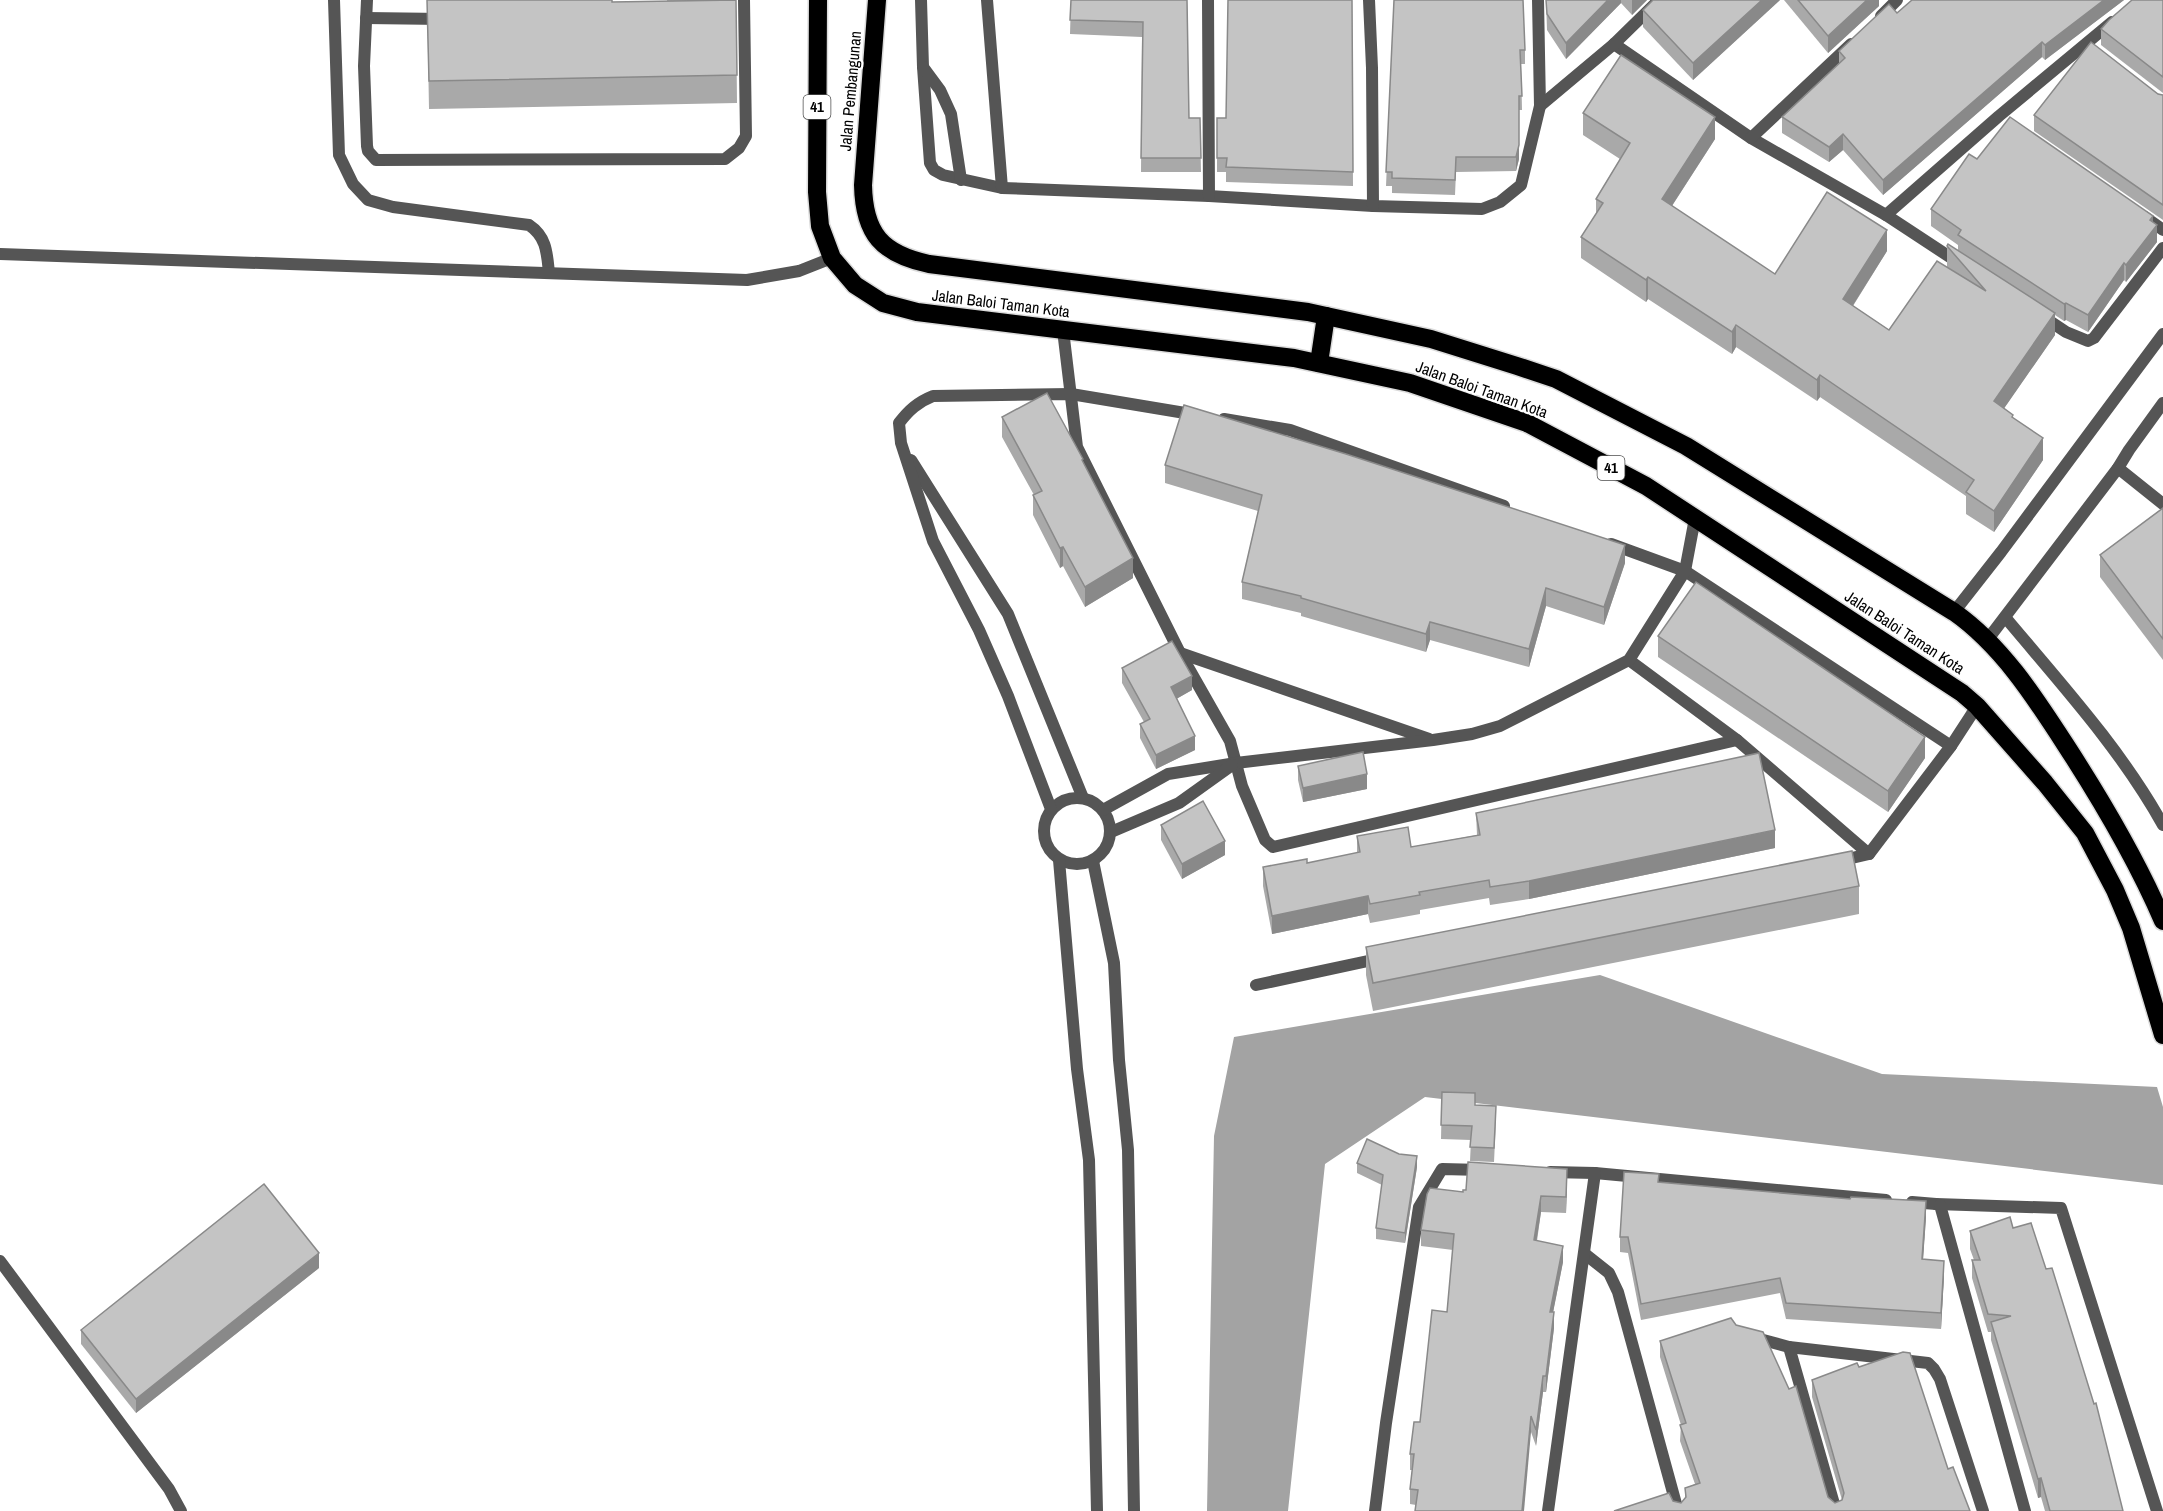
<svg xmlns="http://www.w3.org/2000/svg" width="2163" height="1511" viewBox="0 0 2163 1511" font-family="'Archivo Narrow',sans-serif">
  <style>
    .water { fill: #a3a3a3 }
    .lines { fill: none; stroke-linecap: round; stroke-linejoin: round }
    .highway-casing { stroke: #dbdbdb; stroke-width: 21 }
    .lane { stroke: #555; stroke-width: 12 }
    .street { stroke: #555; stroke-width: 12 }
    .highway { stroke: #000; stroke-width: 18 }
    .wall { fill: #a9a9a9 }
    .shaded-wall { fill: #898989 }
    .building { fill: #c4c4c4; stroke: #898989; stroke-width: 1.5 }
    .labels { text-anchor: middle; stroke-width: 4.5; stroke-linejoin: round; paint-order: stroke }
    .shield { fill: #fff; stroke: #4c4c4c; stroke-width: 1.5 }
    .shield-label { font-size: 15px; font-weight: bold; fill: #000 }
    .street-label { font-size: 16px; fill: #000; stroke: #fff }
  </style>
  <rect width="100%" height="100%" fill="#fff"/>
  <polygon class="water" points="1600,975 1882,1074 2157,1087 2163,1107 2163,1185 1425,1097 1325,1164 1288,1511 1207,1511 1214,1136 1234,1037"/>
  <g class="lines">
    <defs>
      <g id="highway">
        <polyline points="818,0 817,192 820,226 832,258 855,285 883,303 917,312 1294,358 1410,383 1527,423 1646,486 1962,693 1977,706 2045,783 2085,833 2115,890 2131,928 2163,1035"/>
        <path d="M877,0L863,185C864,234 882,254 929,264L1308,312L1431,339L1517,366L1556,379L1686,446L1954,612C2001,645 2034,696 2065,744C2102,801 2136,858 2163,921"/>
        <polyline points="1319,363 1326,316"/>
      </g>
    </defs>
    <use href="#highway" class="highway-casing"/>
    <g class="lane">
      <path d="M334,0L339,155L353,184L368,200L393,207L529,225C547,237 547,254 549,273"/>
      <path d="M2005,617C2061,684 2120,748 2163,825"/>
      <polyline points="1936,1204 2061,1208 2157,1511"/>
    </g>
    <g class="street">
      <polyline points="367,0 364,66 367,146 368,151 376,160 725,159 739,148 746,136 744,0"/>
      <polyline points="921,0 923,67 930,163 934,170 943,175 1002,188 1209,196 1373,206 1482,209 1500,202 1521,185 1540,106 1538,0"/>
      <polyline points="987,0 1002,188"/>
      <polyline points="1208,0 1209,196"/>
      <polyline points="1369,0 1372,68 1373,206"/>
      <polyline points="1881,16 1897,0"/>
      <polyline points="366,18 443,19"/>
      <polyline points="1614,44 1751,138 1886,215 1959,263"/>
      <polyline points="923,67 940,90 951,114 961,180"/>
      <polyline points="1540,106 1614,44 1659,0"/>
      <polyline points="1751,138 1851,44"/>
      <polyline points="1886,215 1999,116 2112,22"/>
      <polyline points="2145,217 2163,230"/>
      <polyline points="0,254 747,280 799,271 832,258"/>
      <polyline points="2042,316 2066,332 2088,341 2094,338 2163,248"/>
      <polyline points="1063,330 1077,447 1180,653 1230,741 1242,786 1265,840 1273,847 1737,740"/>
      <polyline points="1224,419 1290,430 1504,506"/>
      <polyline points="911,460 1008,614 1083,798"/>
      <polyline points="2118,468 2163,504"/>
      <polyline points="1611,544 1685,571 1951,746"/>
      <polyline points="1954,612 2001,552 2163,334"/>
      <polyline points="1988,639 2118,468 2129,450 2163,403"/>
      <polyline points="1180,653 1429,739"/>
      <polyline points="1629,660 1737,740 1869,854"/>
      <circle cx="1077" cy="831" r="33"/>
      <path d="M1051,809L1008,696L979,630L933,541L901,443L899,423C909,410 918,402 933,396L1071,394L1197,415"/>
      <polyline points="1103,810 1168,774 1236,763 1433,740 1472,734 1500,726 1629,660 1685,571 1695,518"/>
      <polyline points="1111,832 1179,803 1232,765"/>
      <polyline points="1059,860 1077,1069 1089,1160 1097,1511"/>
      <polyline points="1093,861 1114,963 1119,1060 1128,1150 1134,1511"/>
      <polyline points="1839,861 1869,854 1951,746 1977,706"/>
      <polyline points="1256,985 1382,958"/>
      <polyline points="1550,1172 1595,1173 1886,1200"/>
      <polyline points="1912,1202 1936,1204"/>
      <polyline points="1940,1205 2025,1511"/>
      <polyline points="1585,1254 1609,1273 1618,1292 1678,1511"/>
      <polyline points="0,1261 169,1489 181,1511"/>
      <polyline points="1752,1337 1789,1347 1928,1363 1934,1369 1940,1379 1983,1511"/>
      <polyline points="1789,1347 1836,1511"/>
      <polyline points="1375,1511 1386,1423 1419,1207 1442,1169 1482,1170"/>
      <polyline points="1548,1511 1595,1173"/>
    </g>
    <use href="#highway" class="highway"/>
  </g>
  <g class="wall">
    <polygon points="427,0 612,2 667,1 667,0 736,0 737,103 429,109"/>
    <polygon points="1071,0 1187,0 1189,118 1200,118 1201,172 1141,172 1142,37 1070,34"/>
    <polygon points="1352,0 1353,186 1226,182 1226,172 1217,172 1217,118 1226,118"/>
    <polygon points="1394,0 1525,50 1525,64 1521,64 1522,110 1519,110 1519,159 1516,171 1456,172 1455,195 1392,193 1392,186 1386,186"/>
    <polygon points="1546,0 1647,0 1632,15 1621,3 1566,59 1547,30"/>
    <polygon points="1653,0 1780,0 1693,80 1643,27 1643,10"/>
    <polygon points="1784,0 1879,0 1879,6 1828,53"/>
    <polygon points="1912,0 2124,0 2045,60 2042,57 1883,195 1843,150 1829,162 1782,133 1782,117 1839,64 1839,51 1897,13"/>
    <polygon points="2163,0 2163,93 2101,45 2101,29"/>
    <polygon points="2158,94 2163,95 2163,220 2034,131 2034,115"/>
    <polygon points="1583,113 1715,139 1672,206 1775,274 1887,251 1853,306 1889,330 1947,267 1947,246 1958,250 1958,245 1931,226 1931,209 1977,159 2153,222 2157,242 2126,282 2124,280 2088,332 2066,320 2064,321 2055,315 2055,335 2004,408 2013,418 2043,460 1994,532 1966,514 1966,496 1820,397 1817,401 1736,347 1732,354 1648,299 1646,302 1581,258 1581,237 1596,214 1596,199 1620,159 1583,135"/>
    <polygon points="1002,417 1083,464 1133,578 1085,607 1063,566 1060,568 1033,515 1033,495 1034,495 1002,437"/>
    <polygon points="1165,465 1625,563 1604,625 1546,606 1529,667 1430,640 1426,652 1301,616 1301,613 1242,599 1242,582 1258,511 1165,483"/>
    <polygon points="2163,508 2163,660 2100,577 2100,555"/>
    <polygon points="1658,636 1925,758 1888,812 1658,657"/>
    <polygon points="1122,668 1192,690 1176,699 1195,750 1156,769 1140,738 1140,724 1144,722 1122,683"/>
    <polygon points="1298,766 1367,789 1303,802 1298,780"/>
    <polygon points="1476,813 1775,848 1529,899 1490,905 1489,898 1420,910 1420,914 1370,923 1368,914 1272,934 1263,886 1263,867 1307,863 1357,853 1357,836 1411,847 1477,835"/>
    <polygon points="1161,825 1225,855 1182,879 1161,840"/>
    <polygon points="1859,886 1859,914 1373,1011 1366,975 1366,947"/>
    <polygon points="1442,1092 1475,1105 1496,1120 1494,1162 1470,1161 1471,1140 1441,1139"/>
    <polygon points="1357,1163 1417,1167 1405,1243 1376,1239 1376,1228 1382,1185 1357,1173"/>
    <polygon points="1659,1182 1926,1217 1923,1259 1944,1276 1941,1329 1786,1319 1780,1293 1641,1320 1628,1253 1620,1252 1620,1237"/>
    <polygon points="1567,1184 1566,1213 1541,1212 1537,1241 1563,1262 1553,1312 1554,1328 1546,1392 1543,1392 1536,1446 1531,1432 1416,1505 1410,1504 1410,1489 1412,1470 1410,1470 1410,1454 1420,1422 1447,1312 1453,1250 1421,1246 1421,1230 1463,1192"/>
    <polygon points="2013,1228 2123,1511 2045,1511 2041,1497 2038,1498 1991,1340 1991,1332 1988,1332 1972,1278 1972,1260 1974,1260 1970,1249 1970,1231"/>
    <polygon points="319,1268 136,1413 81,1344 81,1330"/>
    <polygon points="1660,1341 1835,1503 1842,1500 1812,1397 1812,1380 1859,1367 1948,1469 1970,1511 1614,1511 1673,1501 1681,1503 1685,1499 1685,1488 1695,1484 1680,1441 1681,1425 1660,1357"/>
  </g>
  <g class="shaded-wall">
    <polygon points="1608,0 1621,0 1621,3 1566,59 1566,43"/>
    <polygon points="1632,0 1647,0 1632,15"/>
    <polygon points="1762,0 1780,0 1693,80 1693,63"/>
    <polygon points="1867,0 1879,0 1879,6 1828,53 1828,36"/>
    <polygon points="2104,0 2124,0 2045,60 2045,45"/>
    <polygon points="2042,42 2042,57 1883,195 1883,180"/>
    <polygon points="1715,117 1715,139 1662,221 1662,199"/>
    <polygon points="1843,134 1843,150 1829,162 1829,147"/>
    <polygon points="1519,145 1519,159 1516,171 1516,157"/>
    <polygon points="2153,216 2153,230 2157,225 2157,242 2126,282 2126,265 2150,220"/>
    <polygon points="1887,230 1887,251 1843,321 1843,299"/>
    <polygon points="2124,263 2124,280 2088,332 2088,315"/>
    <polygon points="1648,277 1648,299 1646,302 1646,280"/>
    <polygon points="2066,303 2066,320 2064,321 2064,304"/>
    <polygon points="2055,313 2055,335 1994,423 1994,401"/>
    <polygon points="1736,325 1736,347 1732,354 1732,332"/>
    <polygon points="1820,375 1820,397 1817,401 1817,380"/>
    <polygon points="2043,438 2043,460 1994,532 1994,511"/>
    <polygon points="1625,545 1625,563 1604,625 1604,607"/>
    <polygon points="1063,547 1063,566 1060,568 1060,548"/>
    <polygon points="1133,558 1133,578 1085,607 1085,587"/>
    <polygon points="1546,588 1546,606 1529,667 1529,649"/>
    <polygon points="1430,622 1430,640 1426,652 1426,634"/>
    <polygon points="1192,676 1192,690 1171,702 1171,687"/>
    <polygon points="1195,736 1195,750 1156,769 1156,755"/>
    <polygon points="1925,737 1925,758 1888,812 1888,791"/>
    <polygon points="1367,774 1367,789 1303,802 1303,788"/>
    <polygon points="1775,830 1775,848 1529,899 1529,881"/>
    <polygon points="1225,841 1225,855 1182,879 1182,864"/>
    <polygon points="1368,896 1368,914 1272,934 1272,916"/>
    <polygon points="1417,1156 1417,1167 1405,1243 1405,1233"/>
    <polygon points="1567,1169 1567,1184 1566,1213 1566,1197"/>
    <polygon points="1541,1196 1541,1212 1534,1256 1534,1240"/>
    <polygon points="1926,1201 1926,1217 1922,1275 1922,1259"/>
    <polygon points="1563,1246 1563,1262 1550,1328 1550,1312"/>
    <polygon points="319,1253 319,1268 136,1413 136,1399"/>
    <polygon points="1944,1261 1944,1276 1941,1329 1941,1313"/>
    <polygon points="1554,1312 1554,1328 1546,1392 1546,1376"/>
    <polygon points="1543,1376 1543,1392 1536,1446 1536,1430"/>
    <polygon points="1531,1416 1531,1432 1524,1511 1522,1511"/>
    <polygon points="2041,1478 2041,1497 2038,1498 2038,1479"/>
  </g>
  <g class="building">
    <polygon points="427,0 612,0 612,2 736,0 737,75 429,81"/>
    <polygon points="1071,0 1187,0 1189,118 1200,118 1201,158 1141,158 1143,22 1070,20"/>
    <polygon points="1228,0 1352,0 1353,172 1226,167 1227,158 1217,158 1217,118 1226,118"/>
    <polygon points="1394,0 1523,0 1525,50 1520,50 1522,96 1519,96 1519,145 1516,157 1456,157 1455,180 1392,178 1392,172 1386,172"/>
    <polygon points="1546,0 1608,0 1566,43 1547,14"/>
    <polygon points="1653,0 1762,0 1693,63 1643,10"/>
    <polygon points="1798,0 1867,0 1828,36"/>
    <polygon points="1912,0 2104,0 2045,45 2042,42 1883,180 1843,134 1829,147 1782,117 1845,58 1839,51 1889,4 1897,13"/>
    <polygon points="2132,0 2163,0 2163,77 2101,29 2109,20"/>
    <polygon points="2091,42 2158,94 2163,95 2163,205 2034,115"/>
    <polygon points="1621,55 1715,117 1662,199 1775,274 1827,192 1887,230 1843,299 1889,330 1937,261 1986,291 1947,246 1948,244 2055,313 1994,401 2013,415 2012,417 2043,438 1994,511 1966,492 1974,480 1820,375 1817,380 1736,325 1732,332 1648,277 1646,280 1581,237 1603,203 1596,199 1630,143 1583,113"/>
    <polygon points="2010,117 2153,216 2150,220 2157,225 2126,265 2124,263 2088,315 2066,303 2064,304 1958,235 1961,230 1931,209 1969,154 1977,159"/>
    <polygon points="1047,393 1083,459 1082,460 1133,558 1085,587 1063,547 1060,548 1033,495 1042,491 1002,417"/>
    <polygon points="1184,405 1346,454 1625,545 1604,607 1546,588 1529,649 1430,622 1426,634 1301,598 1301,596 1242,582 1262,495 1165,465"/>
    <polygon points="2163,508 2163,639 2100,555"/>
    <polygon points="1696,582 1925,737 1888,791 1658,636"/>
    <polygon points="1172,641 1192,676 1171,687 1195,736 1156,755 1140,724 1150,719 1122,668"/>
    <polygon points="1363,752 1367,774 1303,788 1298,766"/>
    <polygon points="1759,753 1775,830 1529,881 1490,887 1489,880 1419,892 1420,895 1370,904 1368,896 1272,916 1263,867 1307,859 1307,863 1360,852 1357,836 1408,827 1411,847 1480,835 1476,813"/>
    <polygon points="1203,801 1225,841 1182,864 1161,825"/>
    <polygon points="1852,851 1859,886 1373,983 1366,947"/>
    <polygon points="1442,1092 1475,1093 1475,1105 1496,1106 1494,1148 1470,1147 1472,1126 1441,1125"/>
    <polygon points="1367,1139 1399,1154 1417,1156 1405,1233 1376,1228 1383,1175 1357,1163"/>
    <polygon points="1468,1162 1567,1169 1566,1197 1541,1196 1534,1240 1563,1246 1550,1312 1554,1312 1546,1376 1543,1376 1536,1430 1531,1416 1522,1511 1415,1511 1418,1490 1410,1489 1414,1454 1410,1454 1414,1422 1420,1422 1432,1310 1447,1312 1454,1234 1421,1230 1427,1194 1430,1188 1463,1192 1463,1190 1466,1190"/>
    <polygon points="1624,1172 1659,1174 1658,1182 1850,1199 1851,1197 1926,1201 1922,1259 1944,1261 1941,1313 1786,1303 1780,1278 1641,1304 1628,1237 1620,1237"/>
    <polygon points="264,1184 319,1253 136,1399 81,1330"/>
    <polygon points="2010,1217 2013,1228 2031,1223 2046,1269 2052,1268 2094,1404 2096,1403 2123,1511 2050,1511 2041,1478 2038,1479 1991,1322 2011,1316 1988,1314 1972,1260 1980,1260 1970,1231"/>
    <polygon points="1731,1318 1736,1325 1763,1332 1789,1389 1796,1386 1828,1497 1835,1503 1842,1500 1844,1493 1812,1380 1857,1363 1859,1367 1903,1352 1910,1353 1948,1469 1953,1467 1970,1511 1614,1511 1669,1493 1673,1501 1681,1503 1686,1497 1685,1488 1700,1483 1680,1425 1686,1423 1660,1341"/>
  </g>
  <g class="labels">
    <g class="shield">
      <rect x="803.5" y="95" width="27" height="24" rx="4.5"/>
      <rect x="1597.5" y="456" width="27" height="24" rx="4.5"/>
    </g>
    <g class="shield-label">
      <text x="817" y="112">41</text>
      <text x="1611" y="473">41</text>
    </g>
    <g class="street-label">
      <text transform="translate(850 91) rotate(-85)" y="6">Jalan Pembangunan</text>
      <text transform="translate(1001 303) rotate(7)" y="6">Jalan Baloi Taman Kota</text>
      <text transform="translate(1482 389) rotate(20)" y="6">Jalan Baloi Taman Kota</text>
      <text transform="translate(1905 632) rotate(33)" y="6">Jalan Baloi Taman Kota</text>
    </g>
  </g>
</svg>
